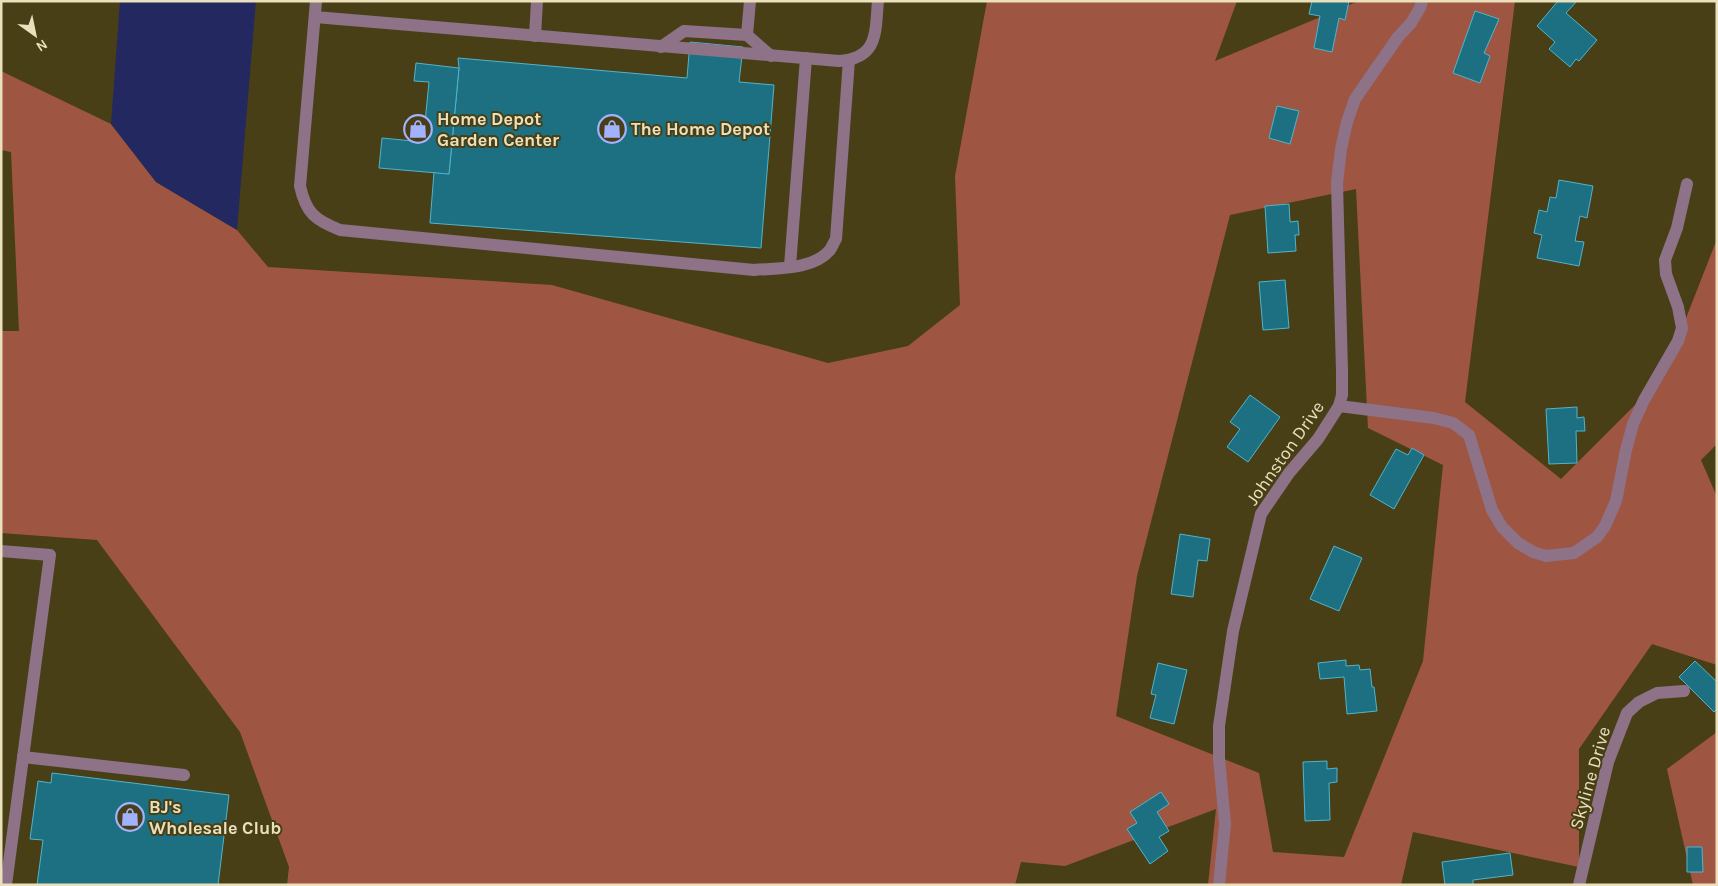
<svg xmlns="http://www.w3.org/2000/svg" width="1718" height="886" viewBox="0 0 1718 886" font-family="Karla,sans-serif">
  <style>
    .forest { fill: #9e5643; fill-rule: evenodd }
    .water { fill: #232861 }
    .building { fill: #1c7081; stroke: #51b4cb }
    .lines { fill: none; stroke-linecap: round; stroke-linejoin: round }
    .minor { stroke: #8e7287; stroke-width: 12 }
    .labels { text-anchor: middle; stroke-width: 4; stroke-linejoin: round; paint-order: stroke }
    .poi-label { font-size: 18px; font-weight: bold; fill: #eae0bc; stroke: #493f17; text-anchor: start }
    .street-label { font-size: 18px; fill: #eae0bc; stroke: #493f17 }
  </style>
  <rect width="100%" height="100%" fill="#493f17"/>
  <g class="forest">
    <path d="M987,1H1237L1215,61L1359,1H1515L1465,402L1561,479L1663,377L1717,239V444L1701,460L1717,497V665L1652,644L1579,749V867L1413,832L1401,885H1208L1216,809L1065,866L1021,862L1015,885H287L289,867L240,732L97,540L1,533V331H19L11,152L1,150V71L111,124L156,182L237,230L268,267L552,285L828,363L908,346L960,305L955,176ZM1356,189L1368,428L1443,465L1423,661L1344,857L1273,852L1259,773L1116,716L1137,576L1230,215Z"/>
    <polygon points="1717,732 1717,885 1693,885 1667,769"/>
  </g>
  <polygon class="water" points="120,1 256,1 237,230 156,182 111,124"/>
  <g class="building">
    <polygon points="1312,1 1349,1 1345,20 1339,18 1332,52 1314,48 1320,16 1309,14"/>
    <polygon points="1558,1 1577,1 1566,13 1597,40 1579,61 1576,59 1570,67 1549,49 1555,42 1537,26"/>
    <polygon points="1475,11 1499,19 1484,53 1490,56 1480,83 1453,73"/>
    <polygon points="690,42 743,47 739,82 774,85 761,248 430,223 434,172 449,174 459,68 458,58 687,78"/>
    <polygon points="416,63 459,68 449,174 379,168 382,138 423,142 429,82 414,81"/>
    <polygon points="1277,106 1299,111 1290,144 1269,138"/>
    <polygon points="1559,180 1593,186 1587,218 1580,216 1575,241 1584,242 1579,266 1537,258 1542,235 1534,233 1539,210 1547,212 1550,197 1556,198"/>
    <polygon points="1289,204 1290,222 1298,221 1299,235 1295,235 1296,251 1268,253 1265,206"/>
    <polygon points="1285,280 1289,328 1263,330 1259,282"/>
    <polygon points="1250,395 1280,417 1248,462 1227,447 1240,429 1230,422"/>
    <polygon points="1577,407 1577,418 1584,417 1585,431 1576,431 1577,463 1549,464 1546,409"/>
    <polygon points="1412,448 1424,455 1394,509 1370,495 1396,449 1408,455"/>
    <polygon points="1180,534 1210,539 1207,561 1198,560 1193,597 1171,594"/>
    <polygon points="1334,546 1362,558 1339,611 1310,599"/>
    <polygon points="1346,660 1346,666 1359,665 1360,670 1370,669 1372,687 1374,687 1377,711 1347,714 1344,677 1320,679 1318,663"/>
    <polygon points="1695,661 1717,682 1717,709 1714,712 1679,677"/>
    <polygon points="1158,663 1187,670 1174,724 1150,718 1156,695 1151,694"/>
    <polygon points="1327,761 1327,769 1337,768 1337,782 1329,783 1330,820 1305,821 1303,762"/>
    <polygon points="52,773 229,795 218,885 37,885 43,840 30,839 38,781 51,783"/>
    <polygon points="1161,792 1169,804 1157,812 1169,831 1159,837 1168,851 1150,864 1127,829 1137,823 1130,812"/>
    <polygon points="1687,847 1702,847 1703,872 1687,872"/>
    <polygon points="1510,853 1513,875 1473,880 1473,885 1445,885 1442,862"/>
  </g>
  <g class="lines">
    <g class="minor">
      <path d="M316,1L300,186C306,213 315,220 340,230L754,270C778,268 813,270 830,250C832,247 834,242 836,239L849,60"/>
      <path d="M315,17L839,61C879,58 875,32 878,1"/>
      <polyline points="747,35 750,1"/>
      <polyline points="535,36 537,1"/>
      <polyline points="661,47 684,31 747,35 771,56"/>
      <polyline points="790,266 806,58"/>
      <polyline points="1339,406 1434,418 1453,423 1469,435 1492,510 1502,527 1518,543 1533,552 1546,556 1574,553 1597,537 1605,526 1616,501 1626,450 1633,424 1644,400 1678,341 1682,328 1678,307 1666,274 1665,260 1677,228 1687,184"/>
      <polyline points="1,551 50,555 6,885"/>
      <polyline points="23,757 184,775"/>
      <polyline points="1219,885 1225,824 1219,758 1219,726 1233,631 1261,514 1289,473 1318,439 1339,406 1342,395 1342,371 1337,183 1341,149 1347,122 1355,99 1398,37 1411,23 1420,8 1422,1"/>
      <polyline points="1579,885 1608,762 1627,713 1639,702 1657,693 1684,691"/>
    </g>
  </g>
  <defs>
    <symbol id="shop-ring" viewBox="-11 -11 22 22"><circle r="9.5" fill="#493f17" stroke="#a3b2fd" stroke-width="1.5"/><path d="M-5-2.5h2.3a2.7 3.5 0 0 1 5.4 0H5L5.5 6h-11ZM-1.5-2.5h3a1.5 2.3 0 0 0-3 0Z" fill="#a3b2fd"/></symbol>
  </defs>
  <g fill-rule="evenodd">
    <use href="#shop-ring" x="402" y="113" width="32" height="32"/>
    <use href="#shop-ring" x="596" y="113" width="32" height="32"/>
    <use href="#shop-ring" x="114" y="801" width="32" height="32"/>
  </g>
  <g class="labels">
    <g class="poi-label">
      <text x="437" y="125">Home Depot<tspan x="437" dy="21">Garden Center</tspan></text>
      <text x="631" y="135">The Home Depot</text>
      <text x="149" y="813">BJ's<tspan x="149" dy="21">Wholesale Club</tspan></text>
    </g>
    <g class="street-label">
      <text transform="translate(1285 453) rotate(-55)" y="6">Johnston Drive</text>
      <text transform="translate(1590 778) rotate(-74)" y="6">Skyline Drive</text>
    </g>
  </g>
  <rect width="1718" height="886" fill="none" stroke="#eae0bc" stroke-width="5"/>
  <g transform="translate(35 35) rotate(147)" stroke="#493f17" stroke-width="4" paint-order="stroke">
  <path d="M0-4L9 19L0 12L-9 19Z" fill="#eae0bc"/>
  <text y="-8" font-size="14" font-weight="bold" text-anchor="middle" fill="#eae0bc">N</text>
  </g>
</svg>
